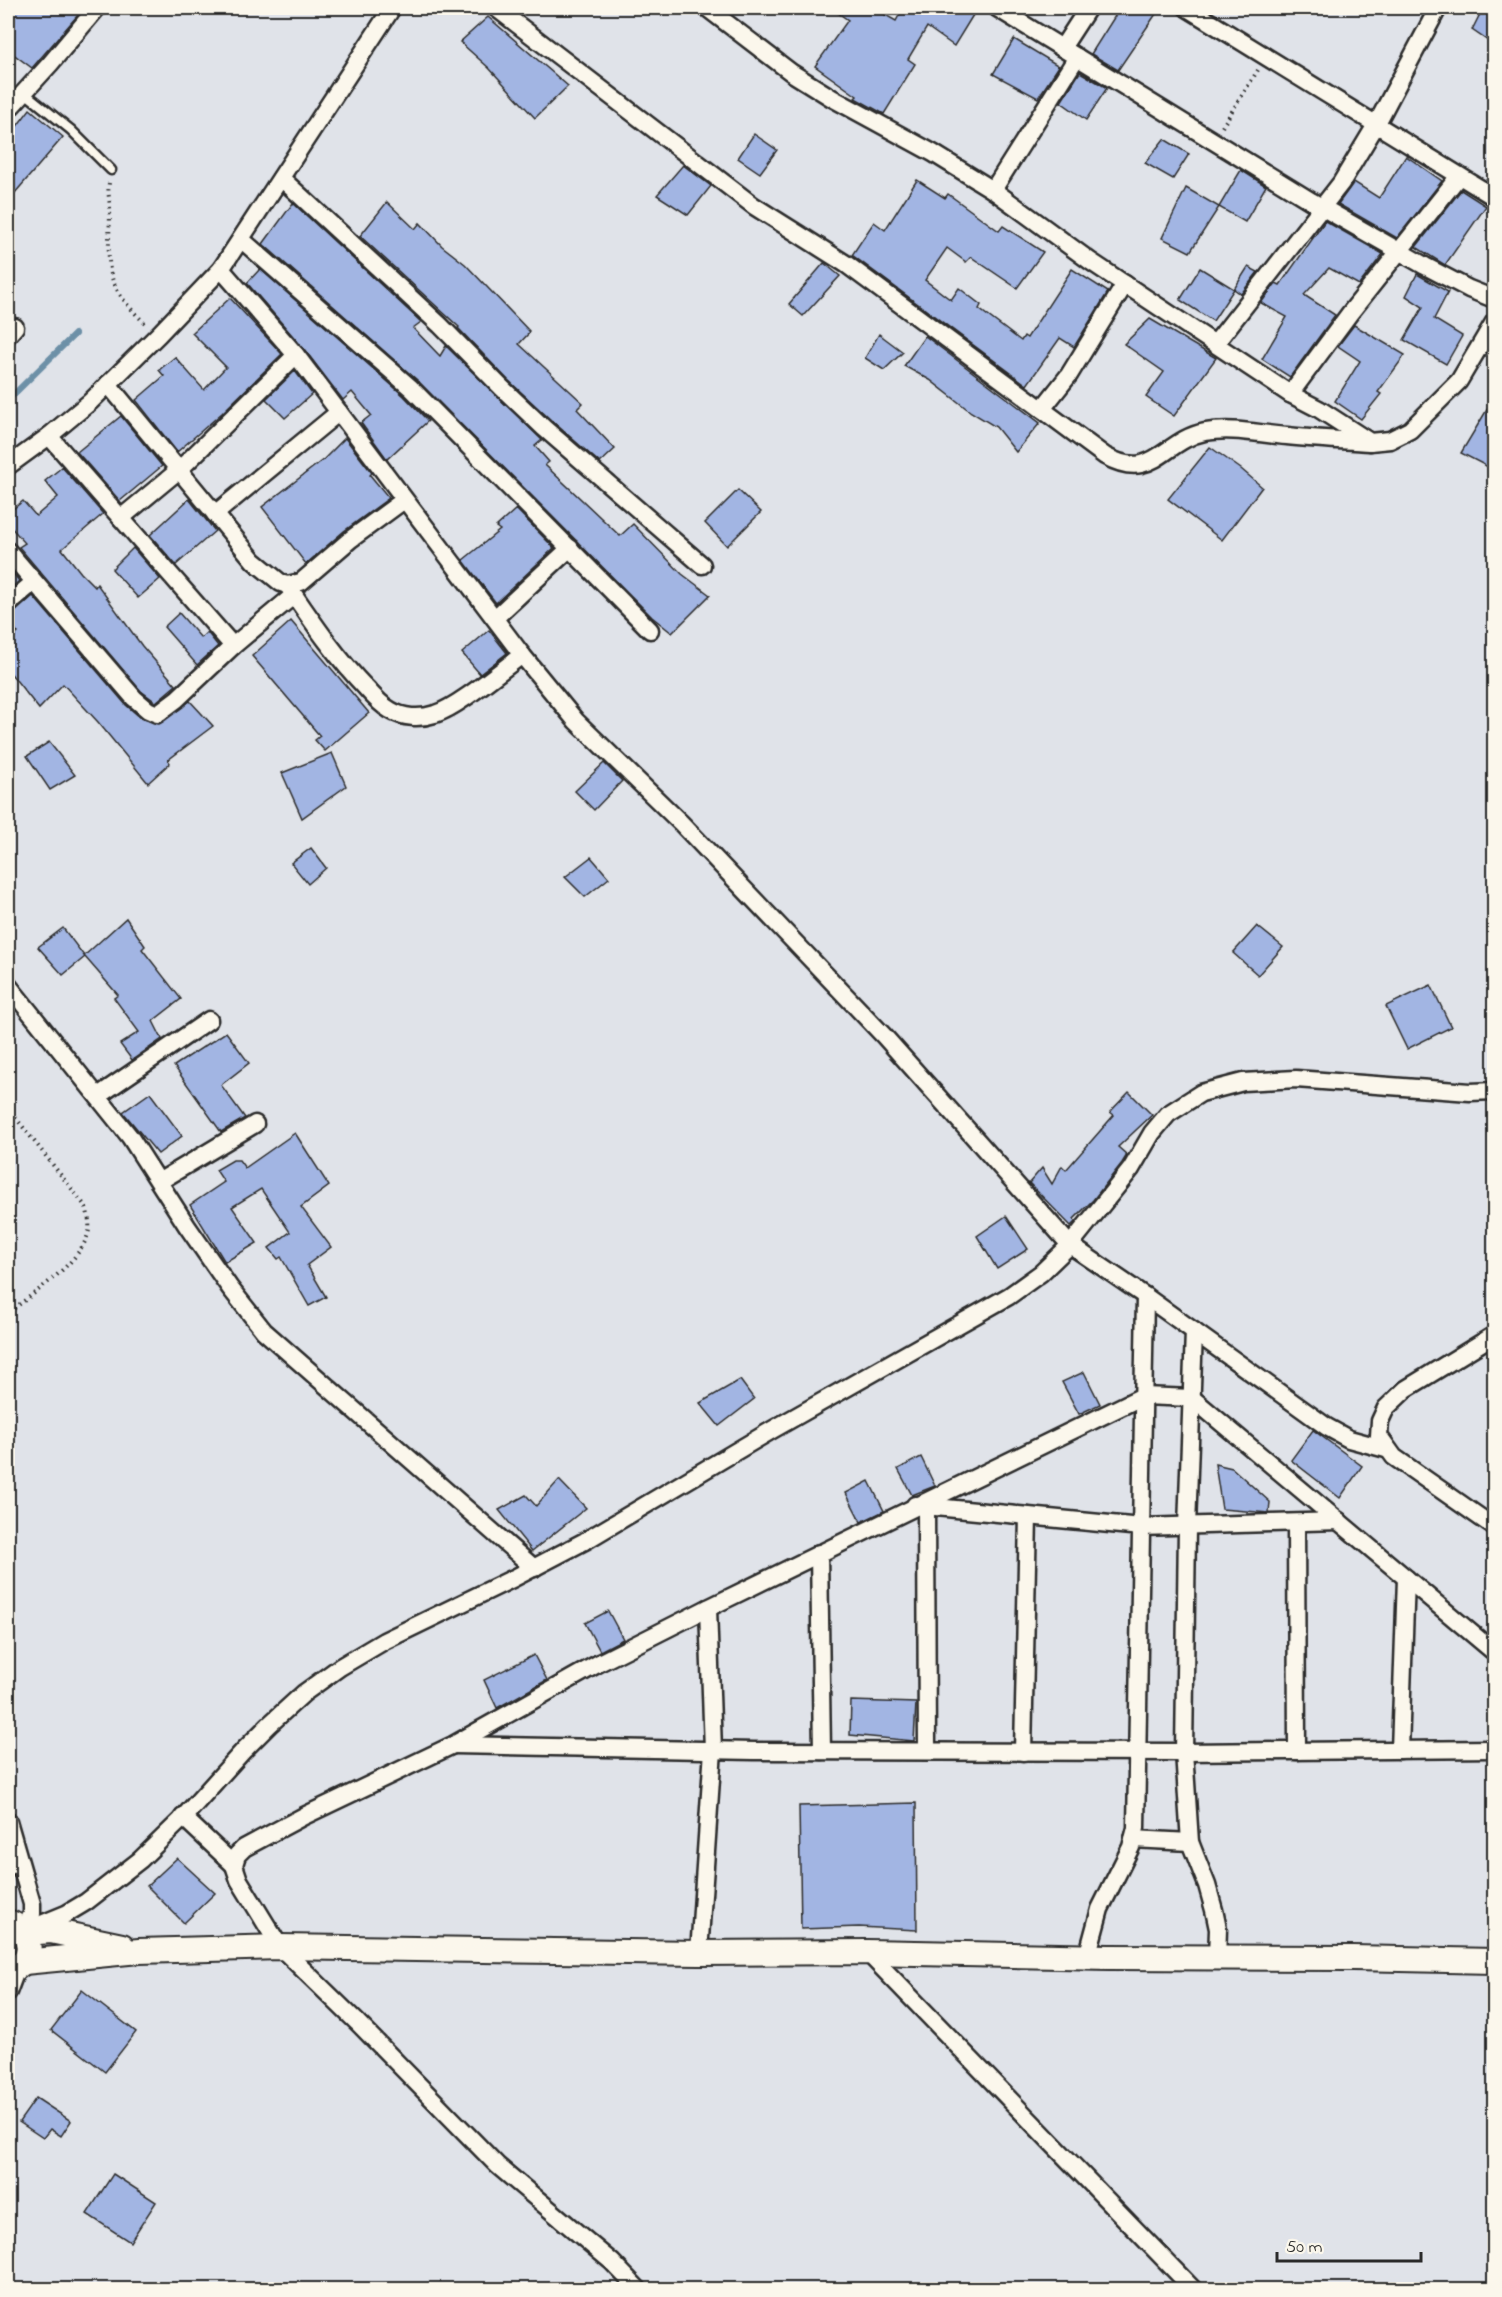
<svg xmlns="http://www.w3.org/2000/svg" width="1502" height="2297" viewBox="0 0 1502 2297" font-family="'Indie Flower',sans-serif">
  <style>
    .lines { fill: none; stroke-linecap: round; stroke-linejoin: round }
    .stream { stroke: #6d90a7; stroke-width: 6 }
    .building { fill: #a2b5e3; stroke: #2b2b2b; stroke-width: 1.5 }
    .lane-casing { stroke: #2b2b2b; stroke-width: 13 }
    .street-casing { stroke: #2b2b2b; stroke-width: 21 }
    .secondary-casing { stroke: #2b2b2b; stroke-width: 28 }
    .path { stroke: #2b2b2b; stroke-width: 4; stroke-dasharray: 1.5 4.5; stroke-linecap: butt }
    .lane { stroke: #fbf7ec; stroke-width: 8 }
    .street { stroke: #fbf7ec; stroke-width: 16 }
    .secondary { stroke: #fbf7ec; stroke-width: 24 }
  </style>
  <rect width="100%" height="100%" fill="#e0e3e9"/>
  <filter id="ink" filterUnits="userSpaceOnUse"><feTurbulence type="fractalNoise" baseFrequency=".0167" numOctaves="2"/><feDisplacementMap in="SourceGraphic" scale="12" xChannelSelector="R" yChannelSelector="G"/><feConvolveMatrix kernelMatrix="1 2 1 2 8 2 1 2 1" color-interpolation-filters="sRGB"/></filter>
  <g filter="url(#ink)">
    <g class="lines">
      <polyline class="stream" points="8,400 75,334"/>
    </g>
    <g class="building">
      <polygon points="8,8 84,8 32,68 8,50"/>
      <polygon points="831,8 873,8 896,21 903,8 959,8 973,15 954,46 927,27 908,59 915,64 884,114 855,98 857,96 815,66 848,20"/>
      <polygon points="1120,8 1160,8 1118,70 1091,54"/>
      <polygon points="1483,8 1494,8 1494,45 1472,30"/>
      <polygon points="488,17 568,86 535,118 489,68 460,42"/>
      <polygon points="1014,39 1059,66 1038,98 993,74"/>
      <polygon points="1080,72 1107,88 1086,120 1061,102"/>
      <polygon points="30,109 63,137 8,201 8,138"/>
      <polygon points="754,134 777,150 760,173 738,158"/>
      <polygon points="1164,139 1189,154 1173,179 1145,163"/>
      <polygon points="1406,156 1442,181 1397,238 1338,204 1354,182 1379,198"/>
      <polygon points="683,165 711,186 688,215 657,195"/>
      <polygon points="1241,170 1266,186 1245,222 1219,207"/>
      <polygon points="917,180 945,198 948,194 999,231 1003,226 1043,252 1017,288 971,257 966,262 947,248 925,280 951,300 959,288 981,305 979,309 1021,341 1024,336 1027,338 1072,269 1108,292 1074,347 1060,338 1027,385 852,255 874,222 885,230"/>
      <polygon points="1186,188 1219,207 1190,252 1162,238"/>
      <polygon points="1461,190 1486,206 1445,265 1416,247"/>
      <polygon points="387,202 415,229 420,223 442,246 465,264 530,332 519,344 583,403 577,409 615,449 600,463 551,420 508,380 458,328 459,327 360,236"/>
      <polygon points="293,203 421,322 413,328 440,356 446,346 542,440 535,446 549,462 545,465 620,536 633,524 682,574 710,595 672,633 652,617 418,381 263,244"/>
      <polygon points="1325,221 1383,254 1359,285 1329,268 1304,295 1335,315 1290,377 1262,359 1287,317 1261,303 1276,283 1280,285"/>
      <polygon points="824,263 840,276 803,316 789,304"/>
      <polygon points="1248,267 1258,272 1241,294 1234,289"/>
      <polygon points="1200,268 1234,289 1213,321 1180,300"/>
      <polygon points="260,269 404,396 428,421 387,459 361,423 371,415 352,392 343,400 304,349 247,283"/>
      <polygon points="1417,274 1448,292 1434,319 1462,336 1446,364 1404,340 1423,307 1406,296"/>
      <polygon points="230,298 282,354 222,413 177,452 136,400 164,376 159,370 175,357 204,390 226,367 192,333"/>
      <polygon points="1150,319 1216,358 1174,416 1146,397 1164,372 1124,344"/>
      <polygon points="1354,325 1405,355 1378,392 1381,394 1361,419 1335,401 1360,361 1338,346"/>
      <polygon points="879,334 903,352 884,370 865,358"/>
      <polygon points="925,336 1040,423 1016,452 996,427 971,412 930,380 904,366"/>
      <polygon points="295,371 312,394 285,418 266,399"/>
      <polygon points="1494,398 1494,470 1461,453"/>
      <polygon points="121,416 162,466 120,501 77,452"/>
      <polygon points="345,438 372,473 370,475 389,498 344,531 306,564 262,507 324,459"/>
      <polygon points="1210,447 1241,469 1262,487 1222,540 1168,499"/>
      <polygon points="62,467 103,514 62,549 81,573 95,587 97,584 142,646 176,685 156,702 141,691 19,547 25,543 8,524 8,513 23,501 36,516 58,497 45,481"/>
      <polygon points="738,490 761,512 727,546 705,523"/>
      <polygon points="189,499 215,531 176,565 150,535"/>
      <polygon points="516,509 554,548 496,603 463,560 500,530 496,527"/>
      <polygon points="133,548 160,579 138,598 112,569"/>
      <polygon points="8,567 19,581 8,591"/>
      <polygon points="33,596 126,705 141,718 159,724 190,701 213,726 168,760 170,763 148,783 98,722 63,684 39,709 8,670 8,643 18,633 8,620 8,614 15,612"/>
      <polygon points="179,613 201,638 207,632 218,646 197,665 164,627"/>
      <polygon points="291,621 369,713 325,751 315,740 320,736 252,656"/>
      <polygon points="489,630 507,653 480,674 462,653"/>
      <polygon points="49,742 75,775 50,790 27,756"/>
      <polygon points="332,753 346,786 302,818 282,773"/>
      <polygon points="604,763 622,781 594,810 575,791"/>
      <polygon points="311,848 326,868 308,884 291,863"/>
      <polygon points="591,857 609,878 585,897 565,877"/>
      <polygon points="126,918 145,946 142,949 181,999 153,1021 162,1039 132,1060 120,1044 139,1032 114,998 118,995 85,957 63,975 38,947 63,928 84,956"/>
      <polygon points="1257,926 1283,947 1258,975 1233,953"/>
      <polygon points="1431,985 1451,1027 1407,1049 1386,1006"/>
      <polygon points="226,1032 249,1063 221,1085 245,1118 221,1132 174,1066"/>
      <polygon points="1129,1092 1152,1115 1118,1147 1127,1155 1122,1163 1093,1200 1074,1219 1075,1222 1071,1226 1029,1183 1042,1168 1052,1184 1062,1166 1066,1170 1114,1115 1110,1112"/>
      <polygon points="150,1093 182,1136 158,1154 123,1112"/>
      <polygon points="295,1133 329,1186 301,1207 331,1247 307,1265 326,1297 309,1306 281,1257 278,1259 269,1248 290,1232 261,1189 232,1207 257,1243 225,1262 190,1205 224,1182 216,1170 233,1160 239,1160 245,1168"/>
      <polygon points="1006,1216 1028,1249 997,1269 977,1236"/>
      <polygon points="1084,1372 1100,1404 1079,1414 1062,1382"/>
      <polygon points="740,1380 754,1399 719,1426 700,1403"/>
      <polygon points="1313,1430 1362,1466 1340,1498 1291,1460"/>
      <polygon points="921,1457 935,1486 912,1495 898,1469"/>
      <polygon points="1215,1464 1232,1468 1270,1502 1269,1513 1222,1509"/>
      <polygon points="559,1480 586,1508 532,1551 499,1510 526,1495 536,1506"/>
      <polygon points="869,1481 884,1511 861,1522 846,1493"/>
      <polygon points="608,1611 623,1639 600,1651 585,1623"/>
      <polygon points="534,1655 547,1680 497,1708 484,1680"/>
      <polygon points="851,1701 916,1703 914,1741 850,1735"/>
      <polygon points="916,1803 917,1930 859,1927 801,1929 799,1806"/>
      <polygon points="177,1858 215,1893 184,1923 147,1886"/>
      <polygon points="82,1990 136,2032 105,2072 51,2030"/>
      <polygon points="36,2098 71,2121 61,2136 50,2129 43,2138 19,2122"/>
      <polygon points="113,2174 156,2202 130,2242 87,2214"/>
    </g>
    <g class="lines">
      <defs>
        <polyline id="lane" points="25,93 71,130 111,170"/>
        <g id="street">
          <path d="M496,8L754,206L846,264L1105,456C1154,483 1163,440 1205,432C1233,427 1259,434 1287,436C1315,439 1343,440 1370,442"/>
          <polyline points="707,8 792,73 832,98 933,153 993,190 1090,261 1290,394 1319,409 1370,442 1390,440 1410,430 1459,381 1494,322"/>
          <polyline points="997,8 1311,201 1425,266 1469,289 1494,299"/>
          <polyline points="1187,8 1494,197"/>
          <polyline points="1062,48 1088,8"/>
          <polyline points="8,110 50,64 97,8"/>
          <polyline points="281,178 440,325 501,387 544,428 702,565"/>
          <polyline points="993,190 1077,57"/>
          <polyline points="242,240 411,388 650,630"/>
          <polyline points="221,269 296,355 522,655 576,721 681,823 884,1036 1070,1245 1145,1296 1327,1427 1349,1439 1386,1449"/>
          <polyline points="8,335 15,327"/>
          <polyline points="1215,344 1341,183 1376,125 1438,8"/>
          <polyline points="108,384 254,561 281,583 287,585 301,582 351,539 404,500"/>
          <polyline points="1290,394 1350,313 1459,176"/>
          <polyline points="1042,409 1069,375 1125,284"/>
          <polyline points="49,436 233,646"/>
          <polyline points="8,466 49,436 90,402 159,334 221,269 392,8"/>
          <polyline points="215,514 339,412"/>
          <polyline points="121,518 179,470 296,355"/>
          <polyline points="8,551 134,698 148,710 157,714 177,699 233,646 294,595"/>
          <path d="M288,586C312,621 336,657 366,688C373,696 381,705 390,710C403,718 420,719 435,714C458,707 500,671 522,655"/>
          <polyline points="8,604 34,582"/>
          <polyline points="495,618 570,548"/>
          <polyline points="8,985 130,1137 187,1226 230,1288 264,1331 534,1568"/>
          <polyline points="98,1096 209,1020"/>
          <polyline points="160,1181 255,1124"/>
          <polyline points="1194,1331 1187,1527 1184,1752 1190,1842 1207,1885 1214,1910 1218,1929 1217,1958"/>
          <polyline points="1494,1335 1406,1389 1386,1408 1380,1421 1379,1436 1394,1457 1494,1527"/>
          <polyline points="915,1505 1141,1527 1339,1521"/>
          <polyline points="926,1506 927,1751"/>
          <polyline points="1296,1523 1297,1751"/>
          <polyline points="819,1553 822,1751"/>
          <polyline points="454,1745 754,1751 1184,1752 1494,1749"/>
          <polyline points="1400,1750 1406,1578"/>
          <polyline points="1023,1752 1028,1516"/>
          <polyline points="183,1817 234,1865"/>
          <polyline points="8,1821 32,1904 32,1914 23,1931"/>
          <polyline points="1133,1839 1190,1842"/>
          <polyline points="8,1867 13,1843"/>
          <polyline points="32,1928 66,1914 86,1902 140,1860 180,1821 244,1750 269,1725 304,1693 340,1667 384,1641 514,1578 585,1541 772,1430 1009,1296 1041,1273 1070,1245 1131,1169 1152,1133 1168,1114 1201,1093 1243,1082 1296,1079 1470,1092 1494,1091"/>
          <polyline points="867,1952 1194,2290"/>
          <polyline points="699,1953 713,1750 708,1608"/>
          <polyline points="1087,1957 1100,1909 1131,1847 1136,1828 1145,1296"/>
          <polyline points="8,1992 17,1968"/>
          <polyline points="639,2290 612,2262 498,2166 358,2023 280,1947 239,1880 234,1865 237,1855 244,1848 304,1816 453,1745 601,1662 708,1608 1143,1396 1192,1398 1494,1652"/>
        </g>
        <g id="secondary">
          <path d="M8,1922C35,1931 36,1963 8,1971"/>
          <polyline points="25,1933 51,1931 122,1946"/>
          <polyline points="24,1962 139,1951 280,1947 699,1953 867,1952 1109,1957 1353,1958 1494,1961"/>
        </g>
      </defs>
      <use href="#lane" class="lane-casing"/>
      <use href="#street" class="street-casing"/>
      <use href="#secondary" class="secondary-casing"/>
      <g class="path">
        <polyline points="1222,127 1258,70"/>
        <path d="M109,183C107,195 111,203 110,215C108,270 103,283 146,324"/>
        <path d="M8,1108L86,1207C88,1214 90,1223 89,1230C83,1262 32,1294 8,1313"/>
      </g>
      <use href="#lane" class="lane"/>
      <use href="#street" class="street"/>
      <use href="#secondary" class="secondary"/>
    </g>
  </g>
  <rect width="1502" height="2297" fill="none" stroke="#fbf7ec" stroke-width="30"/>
  <rect x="15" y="15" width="1472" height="2267" fill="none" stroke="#2b2b2b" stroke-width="2" filter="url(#ink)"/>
  <path d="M1277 2252v9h144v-9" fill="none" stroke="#2b2b2b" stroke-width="3"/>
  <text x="1286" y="2252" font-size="18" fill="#2b2b2b" stroke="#fbf7ec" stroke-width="4.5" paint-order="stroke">50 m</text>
</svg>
